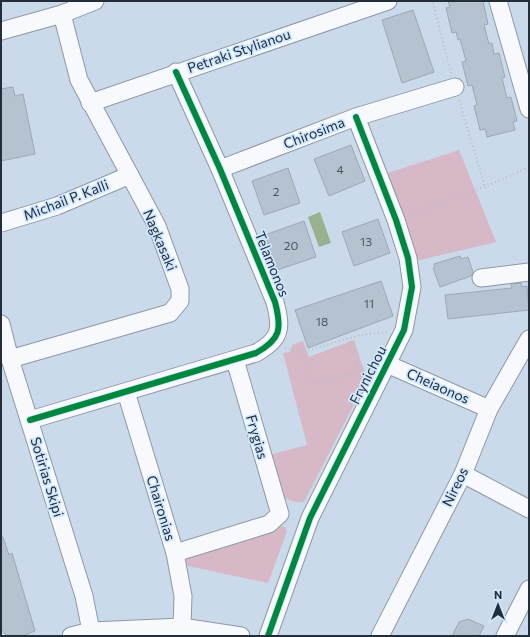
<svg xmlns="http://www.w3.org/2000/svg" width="530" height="637" viewBox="0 0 530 637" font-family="Commissioner,sans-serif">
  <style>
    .green { fill: #d7b8c6 }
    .water { fill: #99b18c }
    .building { fill: #b5c2cf; stroke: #9ca9b5 }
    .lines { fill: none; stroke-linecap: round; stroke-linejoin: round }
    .minor-casing { stroke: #8c99a5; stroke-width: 19 }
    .path { stroke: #b8bdc3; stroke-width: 2; stroke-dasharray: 1 3; stroke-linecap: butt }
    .minor { stroke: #f7f9fc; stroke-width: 17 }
    .cycleway-casing { stroke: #cfe7ff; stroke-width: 8 }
    .cycleway { stroke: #00873e; stroke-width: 6 }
    .labels { text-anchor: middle; stroke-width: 3.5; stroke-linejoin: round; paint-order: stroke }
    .number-label { font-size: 12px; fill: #4a5562 }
    .street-label { font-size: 14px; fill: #232e3a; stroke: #cfe7ff }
  </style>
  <rect width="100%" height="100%" fill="#cadaea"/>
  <g class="green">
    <polygon points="459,150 496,242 416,261 388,173"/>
    <path d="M354,340L367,379L304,502C275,505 275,476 269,455L307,445L283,353L290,352L292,345L303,341L309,357Z"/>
    <polygon points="280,526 285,527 287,531 268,583 188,566 186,562 188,556"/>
  </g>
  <polygon class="water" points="320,212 331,243 319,247 308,217"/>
  <g class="building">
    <polygon points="448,1 483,1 488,24 484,25 489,44 492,43 494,54 499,53 505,77 502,78 507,98 511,97 517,121 513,122 515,130 487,137 485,129 480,130 474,106 477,105 472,85 468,86 462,62 466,61 460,39 458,40 456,32 452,33 446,8 450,7"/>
    <polygon points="413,10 434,72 402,83 382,20"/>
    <polygon points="13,87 15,96 23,94 35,154 1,161 1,89"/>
    <polygon points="351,145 365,181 329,196 314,159"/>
    <polygon points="288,168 300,203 264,215 252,181"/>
    <polygon points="378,219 390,253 354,266 342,232"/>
    <polygon points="304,221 316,257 277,270 265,235"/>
    <polygon points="460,256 461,259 468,257 473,272 471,276 440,287 433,268 435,267 434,264"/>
    <polygon points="381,281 393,316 308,348 295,310"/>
    <polygon points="521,283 522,287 527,286 529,310 448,319 445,295 512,288 511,284"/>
    <polygon points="1,537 3,537 9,555 12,553 35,631 22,636 6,635 1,630"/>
    <polygon points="468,619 484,626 479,636 452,636 459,622"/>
  </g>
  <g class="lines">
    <defs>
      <g id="minor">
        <polyline points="498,1 529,109"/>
        <polyline points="1,31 62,14 95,1"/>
        <polyline points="90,103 388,1"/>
        <polyline points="220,169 356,117 455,87"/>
        <polyline points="1,223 57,206 130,175"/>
        <polyline points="481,278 529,272"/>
        <polyline points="1,324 10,359 84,596 91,631"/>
        <polyline points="10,359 170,313 180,301 180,289 157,226 79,80 62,14"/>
        <polyline points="387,364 489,409"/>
        <polyline points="126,392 175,553 183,596 182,627"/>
        <path d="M30,420L256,353C281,339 282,329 275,302L220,169L176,72"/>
        <polyline points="463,474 529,509"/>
        <polyline points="175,553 269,524 280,514 235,360"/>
        <polyline points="71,636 91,631 182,627 241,636"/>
        <polyline points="268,636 310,518 404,330 412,287 408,258 396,220 356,117"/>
        <polyline points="380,636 463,474 489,409 529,339"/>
        <polyline points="505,636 529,589"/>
      </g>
    </defs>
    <use href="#minor" class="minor-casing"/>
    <g class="path">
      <polyline points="429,1 433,3 451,73"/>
      <polyline points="459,100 485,187"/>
      <polyline points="409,215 485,187 529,167"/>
      <polyline points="285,348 303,352 360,335 387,332"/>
      <polyline points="303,352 313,385 358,371 349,338"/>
    </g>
    <use href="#minor" class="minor"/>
    <defs>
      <g id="cycleway">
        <path d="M30,420L256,353C281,339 282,329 275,302L220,169L176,72"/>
        <polyline points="268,636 310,518 404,330 412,287 408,258 396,220 356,117"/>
      </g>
    </defs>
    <use href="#cycleway" class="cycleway-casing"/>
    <use href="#cycleway" class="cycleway"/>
  </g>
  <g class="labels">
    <g class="number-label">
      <text x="340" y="174">4</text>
      <text x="276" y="196">2</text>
      <text x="366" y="246">13</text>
      <text x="291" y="250">20</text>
      <text x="369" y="308">11</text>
      <text x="322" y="326">18</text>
    </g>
    <g class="street-label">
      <text transform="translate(239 51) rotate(-19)" y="5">Petraki Stylianou</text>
      <text transform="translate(314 133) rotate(-21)" y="5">Chirosima</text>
      <text transform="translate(66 200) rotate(-21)" y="5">Michail P. Kalli</text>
      <text transform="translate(160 240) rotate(67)" y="5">Nagkasaki</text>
      <text transform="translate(272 264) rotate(68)" y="5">Telamonos</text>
      <text transform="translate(368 375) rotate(-63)" y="5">Frynichou</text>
      <text transform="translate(438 386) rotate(24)" y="5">Cheiaonos</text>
      <text transform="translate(257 437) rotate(74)" y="5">Frygias</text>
      <text transform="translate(47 477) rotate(73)" y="5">Sotirias Skipi</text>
      <text transform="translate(455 487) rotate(-64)" y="5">Nireos</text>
      <text transform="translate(161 508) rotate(73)" y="5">Chaironias</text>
    </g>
  </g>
  <rect width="530" height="637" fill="none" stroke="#232e3a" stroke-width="4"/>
  <g transform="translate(498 605)" stroke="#cfe7ff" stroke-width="3" paint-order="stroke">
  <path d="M0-3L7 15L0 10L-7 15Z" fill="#232e3a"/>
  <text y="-6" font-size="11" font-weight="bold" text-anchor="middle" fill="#232e3a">N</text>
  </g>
</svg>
